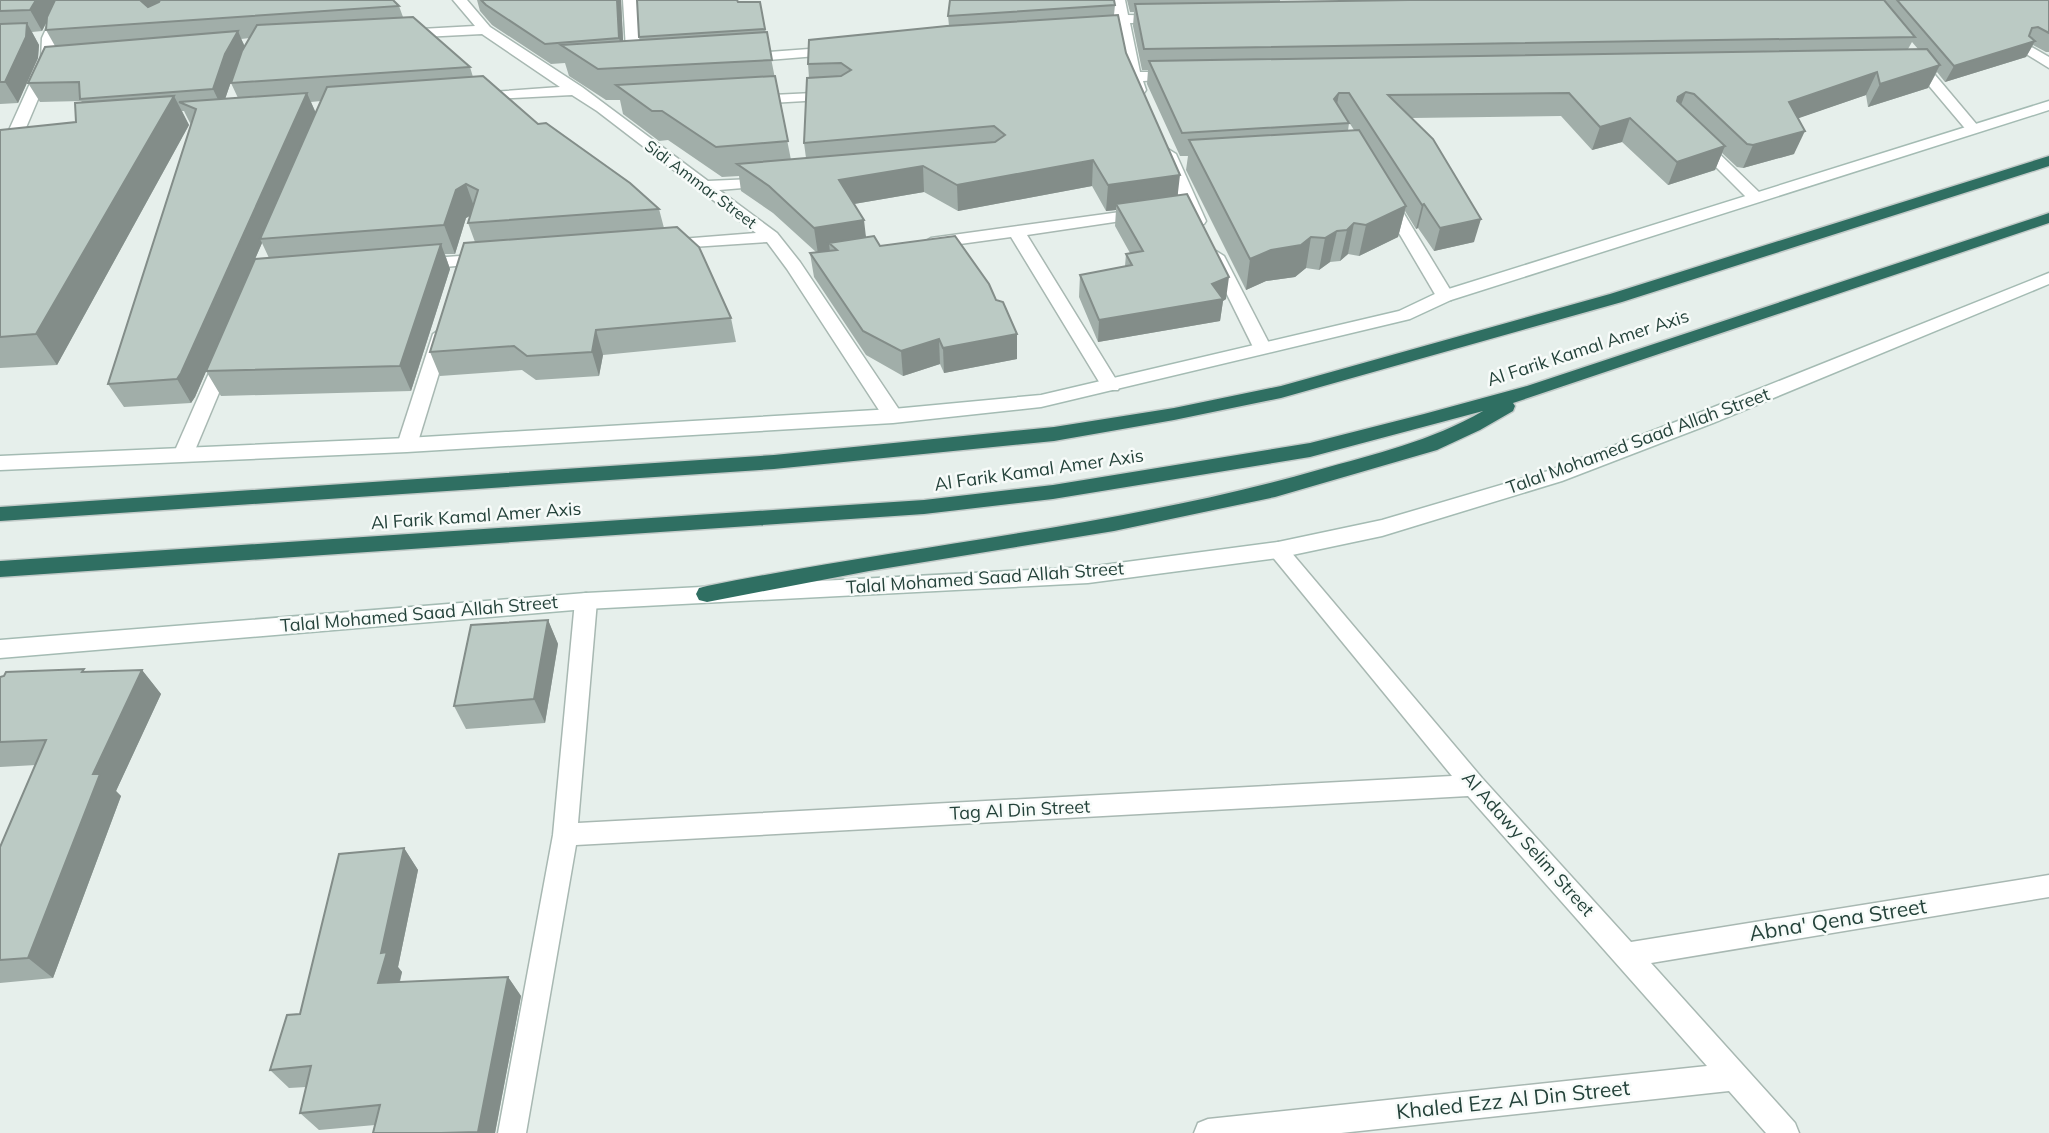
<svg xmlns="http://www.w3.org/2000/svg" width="2049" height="1133" viewBox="0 0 2049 1133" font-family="Mulish,sans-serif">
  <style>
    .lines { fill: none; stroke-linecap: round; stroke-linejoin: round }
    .street-casing { stroke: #a8b8b2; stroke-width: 3 }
    .secondary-casing { stroke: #a4bbb3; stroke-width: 3 }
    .highway-casing { stroke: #c2cac8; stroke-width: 3 }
    .street { fill: #fff; fill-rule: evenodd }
    .secondary { fill: #fff; fill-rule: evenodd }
    .highway { fill: #2f6f62; fill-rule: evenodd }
    .wall { fill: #a1aea9; fill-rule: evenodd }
    .shaded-wall { fill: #838d89 }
    .building { fill: #bbcac4; stroke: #838d89; stroke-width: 2 }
    .labels { text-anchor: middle; stroke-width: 5; stroke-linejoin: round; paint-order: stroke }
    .far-street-label { font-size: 16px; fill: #24423a; stroke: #f7fbf9 }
    .street-label { font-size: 18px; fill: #24423a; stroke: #f7fbf9 }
    .near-street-label { font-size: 21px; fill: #24423a; stroke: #f7fbf9 }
  </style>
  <rect width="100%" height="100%" fill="#e6efeb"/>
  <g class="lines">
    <defs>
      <g id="street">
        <polygon points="59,0 73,0 56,38 55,59 25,130 17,135 12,133 9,130 41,59 42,38"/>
        <polygon points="453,0 467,0 490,27 582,87 708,181 773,178 775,181 767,186 719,190 777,233 800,262 900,411 903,416 900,421 886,421 787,269 767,242 662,249 660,245 668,240 756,233 597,111 572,95 473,100 471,97 473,94 478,93 560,87 482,34 403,38 396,34 403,30 475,26"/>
        <polygon points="623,0 637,0 641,65 634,69 627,65"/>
        <polygon points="1111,0 1125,0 1128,15 1166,16 1166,22 1161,23 1130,23 1140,72 1174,72 1179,73 1181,76 1179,79 1143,81 1146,90 1144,93 1134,93 1127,77"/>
        <polygon points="2028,45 2049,57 2049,68 2023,52 2023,46"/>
        <polygon points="836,47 841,48 841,54 742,62 735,58 742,54"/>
        <polygon points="1914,55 1919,56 1978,126 1981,129 1978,132 1968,132 1909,62 1907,59"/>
        <polygon points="834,92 839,93 841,96 839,99 751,104 744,100 751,96"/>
        <polygon points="1699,137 1704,139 1761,194 1763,197 1761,200 1749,200 1691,142 1694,139"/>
        <polygon points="1168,149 1176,154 1206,221 1204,224 1192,224 1190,221 1160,154"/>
        <polygon points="1387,194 1395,199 1454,296 1451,300 1439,300 1436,296 1379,199"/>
        <polygon points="1142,209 1148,211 1150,214 1148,217 1027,235 1120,386 1118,390 1104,390 1011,237 931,248 923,243 931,238"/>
        <polygon points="1216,251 1224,256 1271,347 1268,351 1256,351 1253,347 1208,256"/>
        <polygon points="486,254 494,259 492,263 420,269 411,264 420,259"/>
        <polygon points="442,328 451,334 417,445 414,450 400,450 397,445 433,334"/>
        <polygon points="225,351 234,357 193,455 190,460 176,460 173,455 216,357"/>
        <polygon points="1278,542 1285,545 1482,778 1631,942 2049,875 2049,897 1651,963 1795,1123 1799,1133 1766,1133 1729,1091 1341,1133 1194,1133 1198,1123 1208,1119 1707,1066 1468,796 576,845 526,1133 498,1133 553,835 575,601 578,595 586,593 594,595 597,601 578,823 1452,776 1271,555 1268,550 1271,545"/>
      </g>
      <g id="secondary">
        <polygon points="2049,101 2049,110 1451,300 1410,319 1041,407 893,423 407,452 0,470 0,456 407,438 893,409 1041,395 1399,311 1439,292"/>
        <polygon points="2049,273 2049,284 1713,423 1562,481 1382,536 1278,558 1088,583 586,609 0,658 0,640 586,593 1088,567 1278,542 1382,520 1548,471 1699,413"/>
      </g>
      <g id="highway">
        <polygon points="2049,156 2049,166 1622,302 1281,398 1174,420 1054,441 774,469 0,521 0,507 774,455 1054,427 1174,408 1281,386 1610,294"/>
        <path d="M2049,213V223L1513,403L1515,406L1513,411L1480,430L1437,450L1275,497L1114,531L869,571L707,602L699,600L696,594L699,588L707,586C910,545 1118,527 1318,470C1375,454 1431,441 1483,411L1310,457L1053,499L924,514L0,577V561L924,500L1053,485L1310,443L1424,414L1527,386Z"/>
      </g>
    </defs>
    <use href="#street" class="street-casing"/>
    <use href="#secondary" class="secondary-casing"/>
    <use href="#highway" class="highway-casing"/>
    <use href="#street" class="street"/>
    <use href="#secondary" class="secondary"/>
    <use href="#highway" class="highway"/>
  </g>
  <g class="wall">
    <path d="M0,0L399,6L403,17L470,67L473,77L538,124L659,209L664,228L731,318L736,342L603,355L599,376L536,380L522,370L440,376L430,352L475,242L468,223L470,216L466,218L455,254H445L450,269L411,391L221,396L206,371L195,397L191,403L124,407L108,384L191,125L184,111H182L189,125L57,365L0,368V130L76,122L82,102L81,101L40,102L28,83L55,46L46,30V23L42,31L32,32L39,45L38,58L18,103L0,104ZM250,38L245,46L241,39ZM236,68L231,83L238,98L225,99L234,73ZM321,101L316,113L311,102ZM262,243L269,258L228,321Z"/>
    <polygon points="477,0 621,0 623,41 640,40 639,37 738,2 760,2 791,160 806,158 804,143 809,78 808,64 949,26 948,16 1115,5 1114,15 1126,53 1178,195 1226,299 1223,301 1220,321 1098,342 1079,297 1080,275 1125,266 1126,254 1130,253 1115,226 1116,210 1106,211 1092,186 958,211 924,192 854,204 866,237 880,246 1017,359 944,373 940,364 903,376 866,355 814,277 810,253 816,252 773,213 741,191 739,176 722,177 668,140 659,141 623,114 620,100 606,100 569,76 565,63 551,64 492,25 480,11"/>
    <path d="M1127,0H1280V2L1410,0H2049V52H2046L2033,45L2026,57L1945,82L1937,72L1928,88L1868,107L1866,95L1798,118L1794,154L1743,168L1737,167L1722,153L1715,170L1668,185L1622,142L1592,150L1561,116L1412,118L1474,242L1434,251L1418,228L1416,229L1405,211L1398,237L1359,256L1348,254L1340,261L1330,262L1319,270L1306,268L1295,277L1266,281L1246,290L1186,170L1188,156H1180L1147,84L1148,70H1142L1133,26L1134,12H1130ZM1912,42L1918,49H1908ZM1345,116L1354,130L1348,131L1349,123Z"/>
    <polygon points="548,620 558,644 545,723 466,729 454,706"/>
    <polygon points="142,670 161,694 116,791 121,796 53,978 0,983 0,847 36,765 0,767 0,677 86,672"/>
    <polygon points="404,848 418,870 398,967 402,972 400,982 508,977 521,996 495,1133 373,1133 375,1125 319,1130 300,1113 306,1087 289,1088 270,1070 300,1014"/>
  </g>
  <g class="shaded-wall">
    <polygon points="36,0 58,0 42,31 30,10"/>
    <polygon points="140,0 160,0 151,21"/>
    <polygon points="617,0 621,0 624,59 619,38"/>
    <polygon points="27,23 39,45 38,58 18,103 5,82"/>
    <polygon points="238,31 246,50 234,73 222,108 213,89 225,54"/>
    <polygon points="2035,41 2026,57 1945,82 1954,66"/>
    <polygon points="1940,65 1928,88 1868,107 1880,84"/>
    <polygon points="1877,72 1866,95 1779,125 1789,102"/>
    <polygon points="1686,92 1677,115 1678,97"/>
    <polygon points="307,93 317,116 260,239 262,243 195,397 191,403 177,379"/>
    <polygon points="1339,93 1335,116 1334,99"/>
    <polygon points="174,96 189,125 57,365 36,334"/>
    <polygon points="1630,118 1622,142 1592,150 1600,127"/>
    <polygon points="1805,131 1794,154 1743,168 1753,145"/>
    <polygon points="1725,146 1715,170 1668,185 1677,162"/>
    <polygon points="1093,160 1092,186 958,211 957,185"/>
    <polygon points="923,166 924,192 842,206 839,180"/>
    <polygon points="1180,175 1177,201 1116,204 1116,210 1106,211 1108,185"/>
    <polygon points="466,184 476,212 466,218 455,254 444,225 456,190"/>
    <polygon points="1424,204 1418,228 1416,229 1422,205"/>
    <polygon points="1406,206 1398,237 1359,256 1366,225"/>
    <polygon points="1481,219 1474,242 1434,251 1440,228"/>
    <polygon points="864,220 867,246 837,250 829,243 830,252 818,254 814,228"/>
    <polygon points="1354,223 1348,254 1340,261 1347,230"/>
    <polygon points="1337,231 1330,262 1319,270 1325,238"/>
    <polygon points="1311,237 1306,268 1295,277 1266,281 1246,290 1250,259 1271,250"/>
    <polygon points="441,244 450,269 411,391 400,366"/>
    <polygon points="1229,277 1226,299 1223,301 1220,321 1098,342 1099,320 1212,284"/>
    <polygon points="596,330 603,355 599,376 592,352"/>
    <polygon points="1017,334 1017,359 944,373 943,348"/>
    <polygon points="939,339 940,364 903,376 901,351"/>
    <polygon points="548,620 558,644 545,723 534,699"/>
    <polygon points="142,670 161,694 116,791 121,796 53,978 28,958 93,774"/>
    <polygon points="404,848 418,870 398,967 402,972 394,1002 378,983 381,953"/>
    <polygon points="508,977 521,996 495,1133 479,1133 478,1132"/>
  </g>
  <g class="building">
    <polygon points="0,0 36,0 30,10 0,11"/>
    <polygon points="55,0 140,0 148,7 159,2 160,0 393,0 399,6 46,30 47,17"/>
    <polygon points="481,0 617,0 619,38 545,44 486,5"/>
    <polygon points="637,0 737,0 738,2 760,2 765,29 639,37"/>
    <polygon points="950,0 1114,0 1115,5 948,16"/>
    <polygon points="1409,0 1884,0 1915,37 1144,49 1135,4"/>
    <polygon points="1897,0 2049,0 2049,33 2038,27 2032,28 2029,36 2035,41 1954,66"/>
    <polygon points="1118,15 1126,53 1180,175 1108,185 1093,160 957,185 923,166 839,180 864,220 814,228 769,186 737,164 995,142 1005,135 994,126 804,143 807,78 841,76 851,70 841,63 808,64 809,40 947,26"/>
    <polygon points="413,17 470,67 231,83 242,51 257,25"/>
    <polygon points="27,23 26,37 5,82 0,82 0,24"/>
    <polygon points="238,31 225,54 213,89 80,99 79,82 28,83 45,47"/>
    <polygon points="767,32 772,60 598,69 561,45"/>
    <polygon points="1927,49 1940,65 1880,84 1877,72 1789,102 1805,131 1753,145 1747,144 1694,94 1686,92 1678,97 1677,101 1725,146 1677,162 1630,118 1600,127 1569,93 1388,95 1433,139 1481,219 1440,228 1424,204 1422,205 1349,93 1339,93 1334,99 1349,123 1182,133 1149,61"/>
    <polygon points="483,76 538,124 546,123 630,183 659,209 468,223 478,190 466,184 456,190 444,225 260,239 327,87"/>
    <polygon points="775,76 788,141 716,147 662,111 652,111 616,85"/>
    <polygon points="307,93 181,373 177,379 108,384 196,109 179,102"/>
    <polygon points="174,96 36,334 0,337 0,130 76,122 75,103"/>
    <polygon points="1359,130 1406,206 1366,225 1354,223 1347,230 1337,231 1325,238 1311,237 1301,245 1271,250 1250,259 1189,140"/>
    <polygon points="1187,194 1229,277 1212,284 1223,299 1099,320 1080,275 1132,265 1126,254 1143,251 1116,204"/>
    <polygon points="677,227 699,247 731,318 596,330 592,352 527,356 514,346 430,352 464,243"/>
    <polygon points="874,236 880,246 955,236 989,284 996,300 1003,302 1017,334 943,348 939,339 901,351 863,331 810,253 837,250 829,243"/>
    <polygon points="441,244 400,366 206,371 255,259"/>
    <polygon points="548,620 534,699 454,706 471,625"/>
    <polygon points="84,669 82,672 142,670 93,774 100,774 28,958 0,960 0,847 46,740 0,742 0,677 4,676 6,672"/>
    <polygon points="404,848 381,953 387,952 378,983 508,977 478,1132 441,1133 373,1133 380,1105 300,1113 311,1066 270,1070 287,1015 300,1014 339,854"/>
  </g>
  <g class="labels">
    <g class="far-street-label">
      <text transform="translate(701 184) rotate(37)" y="6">Sidi Ammar Street</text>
    </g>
    <g class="street-label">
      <text transform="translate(1588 348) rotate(-18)" y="6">Al Farik Kamal Amer Axis</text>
      <text transform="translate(1638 441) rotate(-20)" y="6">Talal Mohamed Saad Allah Street</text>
      <text transform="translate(1039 470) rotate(-8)" y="6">Al Farik Kamal Amer Axis</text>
      <text transform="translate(476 516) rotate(-4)" y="6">Al Farik Kamal Amer Axis</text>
      <text transform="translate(985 578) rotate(-4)" y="6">Talal Mohamed Saad Allah Street</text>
      <text transform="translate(419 614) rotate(-5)" y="6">Talal Mohamed Saad Allah Street</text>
      <text transform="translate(1020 810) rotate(-3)" y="6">Tag Al Din Street</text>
      <text transform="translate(1528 844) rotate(48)" y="6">Al Adawy Selim Street</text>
    </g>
    <g class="near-street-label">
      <text transform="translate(1838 920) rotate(-9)" y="7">Abna' Qena Street</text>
      <text transform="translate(1513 1100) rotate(-6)" y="7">Khaled Ezz Al Din Street</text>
    </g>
  </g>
</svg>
